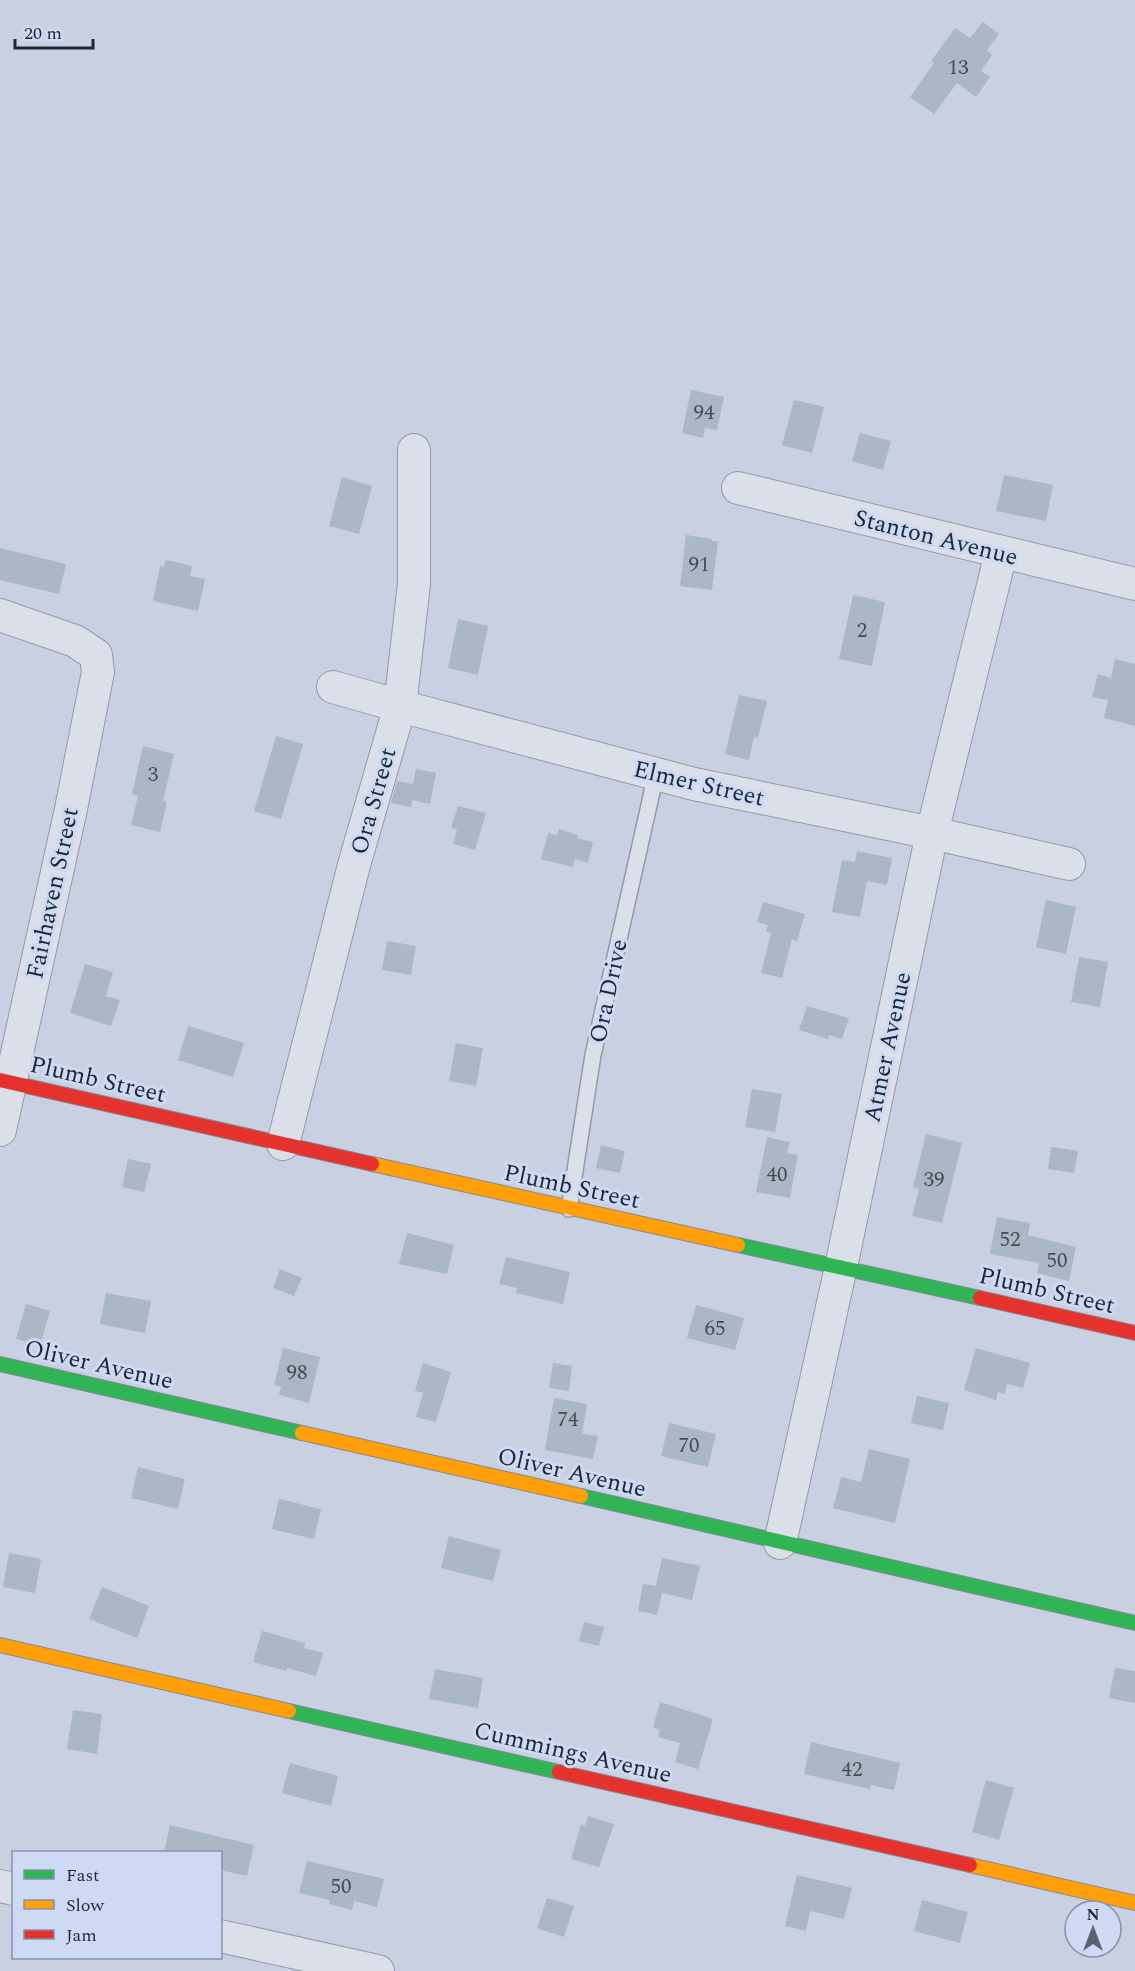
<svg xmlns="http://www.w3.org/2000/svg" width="1135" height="1971" viewBox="0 0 1135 1971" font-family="Spectral,serif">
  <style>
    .building { fill: #aab7c4 }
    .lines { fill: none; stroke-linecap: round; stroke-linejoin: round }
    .lane-casing { stroke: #939aa6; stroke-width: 18 }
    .street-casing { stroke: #939aa6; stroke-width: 34 }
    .fast-casing { stroke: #838a95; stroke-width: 16 }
    .slow-casing { stroke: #838a95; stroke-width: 16 }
    .jam-casing { stroke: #838a95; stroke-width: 16 }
    .lane { stroke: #dbdfe9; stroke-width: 15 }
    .street { stroke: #dbdfe9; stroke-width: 32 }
    .fast { stroke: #30b455; stroke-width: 14 }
    .slow { stroke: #ff9f0a; stroke-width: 14 }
    .jam { stroke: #e5322d; stroke-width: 14 }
    .labels { text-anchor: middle; stroke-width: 6; stroke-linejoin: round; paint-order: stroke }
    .number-label { font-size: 21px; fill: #404c57 }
    .street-label { font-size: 24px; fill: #1c2833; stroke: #ced9f3 }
  </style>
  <rect width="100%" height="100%" fill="#c9d0e1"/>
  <g class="building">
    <polygon points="983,22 999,34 987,50 992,55 981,71 990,77 976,97 957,83 934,114 910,97 934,63 931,61 955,28 970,38"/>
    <polygon points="691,390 724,397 717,430 705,428 703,438 682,433"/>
    <polygon points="794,400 824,407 812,453 782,445"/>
    <polygon points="860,433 891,441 883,470 852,461"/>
    <polygon points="1004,475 1053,485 1046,521 996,511"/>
    <polygon points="342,477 372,486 359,534 329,526"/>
    <polygon points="686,535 712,539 712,541 718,541 712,590 680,586"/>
    <polygon points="0,548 66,564 59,594 0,580"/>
    <polygon points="166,560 192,566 190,576 205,579 198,611 153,601 160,566 164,567"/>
    <polygon points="853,595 885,602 872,666 839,659"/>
    <polygon points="458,619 488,626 478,675 448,668"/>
    <polygon points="1115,659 1135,664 1135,726 1104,718 1108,700 1092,697 1098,674 1111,678"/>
    <polygon points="739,695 767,701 758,738 754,737 749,760 725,754"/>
    <polygon points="276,736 303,744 281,819 254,811"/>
    <polygon points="143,746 174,754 163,801 167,802 160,832 131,825 138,796 132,794"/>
    <polygon points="416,769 436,773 430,804 412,800 411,807 391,803 397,781 413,784"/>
    <polygon points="458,806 486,813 475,850 453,844 457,829 451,828"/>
    <polygon points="559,829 578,835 577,838 593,842 588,863 575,859 573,867 541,859 548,833 557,835"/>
    <polygon points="857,851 892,858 887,885 867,881 860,917 832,912 842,860 855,862"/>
    <polygon points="1046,900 1076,907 1066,954 1036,947"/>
    <polygon points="763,902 805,914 797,941 792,939 782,978 761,973 771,933 766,932 768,925 757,922"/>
    <polygon points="387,941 416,946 411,975 382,970"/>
    <polygon points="1079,957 1108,962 1100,1007 1071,1002"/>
    <polygon points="85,964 113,972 106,996 120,1000 111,1026 70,1013"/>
    <polygon points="807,1006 849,1018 842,1039 829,1035 828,1039 799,1030"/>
    <polygon points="188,1026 244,1043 233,1077 178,1060"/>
    <polygon points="456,1043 483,1048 476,1086 449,1081"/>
    <polygon points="752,1089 782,1094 775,1132 745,1127"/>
    <polygon points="926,1134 962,1143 942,1223 912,1216 919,1189 913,1187"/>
    <polygon points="767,1137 790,1142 787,1153 798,1155 790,1198 756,1192"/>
    <polygon points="601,1145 625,1151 620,1173 596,1168"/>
    <polygon points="1051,1147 1078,1151 1074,1173 1048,1169"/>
    <polygon points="128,1159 151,1164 144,1192 122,1187"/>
    <polygon points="997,1217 1030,1223 1028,1235 1076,1247 1069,1281 1037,1273 1039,1263 990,1254"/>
    <polygon points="407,1233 454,1245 447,1274 399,1264"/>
    <polygon points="506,1257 570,1272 563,1304 516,1293 517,1288 499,1284"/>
    <polygon points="280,1269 302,1278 294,1296 273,1288"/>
    <polygon points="106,1293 151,1301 145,1333 100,1324"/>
    <polygon points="26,1304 50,1311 40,1345 16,1339"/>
    <polygon points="696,1305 744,1318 735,1350 687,1338"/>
    <polygon points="283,1348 320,1357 309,1403 279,1395 281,1387 274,1385"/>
    <polygon points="976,1348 1030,1363 1023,1388 1007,1384 1005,1394 998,1392 996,1400 964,1390"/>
    <polygon points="423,1363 451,1372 436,1422 416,1417 423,1393 415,1391"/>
    <polygon points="553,1363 572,1366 569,1391 549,1388"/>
    <polygon points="917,1396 949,1403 943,1430 911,1423"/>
    <polygon points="554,1398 587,1404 582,1434 598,1436 593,1459 545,1450"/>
    <polygon points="669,1423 716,1434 708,1467 661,1456"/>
    <polygon points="869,1449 910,1459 895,1523 833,1508 841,1477 861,1482"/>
    <polygon points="138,1467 185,1479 178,1509 131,1498"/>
    <polygon points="279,1499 321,1509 314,1539 272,1529"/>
    <polygon points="449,1536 501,1550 493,1581 441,1568"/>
    <polygon points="9,1553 41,1559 35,1593 3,1587"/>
    <polygon points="662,1558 700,1566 692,1600 662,1593 657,1615 638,1611 643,1584 656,1586"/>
    <polygon points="102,1587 149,1606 137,1638 89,1619"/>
    <polygon points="584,1622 604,1627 599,1646 579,1641"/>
    <polygon points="262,1631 305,1643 304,1648 323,1653 316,1676 287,1668 286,1671 253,1662"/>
    <polygon points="1115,1668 1135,1671 1135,1703 1109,1698"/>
    <polygon points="435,1669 483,1678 478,1708 429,1699"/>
    <polygon points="660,1702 713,1719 698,1769 675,1762 680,1743 658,1737 660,1730 653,1727"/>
    <polygon points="73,1710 102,1714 97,1754 67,1749"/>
    <polygon points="811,1742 900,1763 894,1790 871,1785 870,1789 804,1774"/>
    <polygon points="290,1763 338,1776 331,1806 282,1793"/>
    <polygon points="986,1780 1014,1788 999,1840 972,1832"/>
    <polygon points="588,1816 614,1824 599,1867 571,1859 581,1824 585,1826"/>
    <polygon points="170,1825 254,1845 247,1876 220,1870 220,1852 164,1852"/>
    <polygon points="307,1861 384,1879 377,1907 354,1901 352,1910 329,1904 330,1900 299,1893"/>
    <polygon points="797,1875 852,1888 844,1919 810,1911 806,1931 785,1926"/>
    <polygon points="547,1898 574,1906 564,1937 537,1928"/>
    <polygon points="922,1900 968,1912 960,1943 914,1931"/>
  </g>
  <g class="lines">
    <defs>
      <polyline id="lane" points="569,1209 593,1055 656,774"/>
      <g id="street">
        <polyline points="738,488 1135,584"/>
        <polyline points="0,615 75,641 96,655 98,672 71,809 0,1130"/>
        <polyline points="333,687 400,706 694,784 932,833 1069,864"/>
        <polyline points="283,1144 354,865 400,706 414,584 414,450"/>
        <polyline points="780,1543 841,1267 932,833 1001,553"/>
        <polyline points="0,1886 14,1889"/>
        <polyline points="220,1936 378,1971"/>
      </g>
      <g id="fast">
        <polyline points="738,1245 980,1298"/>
        <polyline points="0,1364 302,1433"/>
        <polyline points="581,1496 1135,1623"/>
        <polyline points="289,1711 559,1772"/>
      </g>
      <g id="slow">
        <polyline points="372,1164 738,1245"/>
        <polyline points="302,1433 581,1496"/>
        <polyline points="0,1645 289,1711"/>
        <polyline points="970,1865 1135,1903"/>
      </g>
      <g id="jam">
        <polyline points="0,1080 372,1164"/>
        <polyline points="980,1298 1135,1333"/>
        <polyline points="559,1772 970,1865"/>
      </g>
    </defs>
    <use href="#lane" class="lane-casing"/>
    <use href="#street" class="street-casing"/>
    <use href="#fast" class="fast-casing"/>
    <use href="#slow" class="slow-casing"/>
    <use href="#jam" class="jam-casing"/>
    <use href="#lane" class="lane"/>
    <use href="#street" class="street"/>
    <use href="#fast" class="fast"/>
    <use href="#slow" class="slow"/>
    <use href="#jam" class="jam"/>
  </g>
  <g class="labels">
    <g class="number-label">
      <text x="958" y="74">13</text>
      <text x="704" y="419">94</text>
      <text x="699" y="571">91</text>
      <text x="862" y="637">2</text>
      <text x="153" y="781">3</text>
      <text x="777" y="1181">40</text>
      <text x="934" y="1186">39</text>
      <text x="1010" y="1246">52</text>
      <text x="1057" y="1267">50</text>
      <text x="715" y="1335">65</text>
      <text x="297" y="1379">98</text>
      <text x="568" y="1426">74</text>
      <text x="689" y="1452">70</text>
      <text x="852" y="1776">42</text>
      <text x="341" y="1893">50</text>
    </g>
    <g class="street-label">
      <text transform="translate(936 537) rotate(14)" y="8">Stanton Avenue</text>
      <text transform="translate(699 783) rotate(13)" y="8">Elmer Street</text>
      <text transform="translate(373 801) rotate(-74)" y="8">Ora Street</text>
      <text transform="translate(52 893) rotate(-78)" y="8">Fairhaven Street</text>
      <text transform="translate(608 991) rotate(-78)" y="8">Ora Drive</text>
      <text transform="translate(887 1047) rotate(-78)" y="8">Atmer Avenue</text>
      <text transform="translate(98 1079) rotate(13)" y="8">Plumb Street</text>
      <text transform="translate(572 1186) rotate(12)" y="8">Plumb Street</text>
      <text transform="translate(1047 1290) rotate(13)" y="8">Plumb Street</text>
      <text transform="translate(99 1364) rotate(13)" y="8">Oliver Avenue</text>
      <text transform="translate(572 1472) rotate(13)" y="8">Oliver Avenue</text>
      <text transform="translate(573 1752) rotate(13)" y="8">Cummings Avenue</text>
    </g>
  </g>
  <rect x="12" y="1851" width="210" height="108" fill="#ced9f3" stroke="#8792a6" stroke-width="1.5"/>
  <rect x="24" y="1870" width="30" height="9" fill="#30b455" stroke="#8792a6" stroke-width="1.5"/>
  <text x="66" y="1881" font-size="18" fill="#1c2833">Fast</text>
  <rect x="24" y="1900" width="30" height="9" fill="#ff9f0a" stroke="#8792a6" stroke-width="1.5"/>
  <text x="66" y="1911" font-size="18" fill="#1c2833">Slow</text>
  <rect x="24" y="1930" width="30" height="9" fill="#e5322d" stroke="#8792a6" stroke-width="1.5"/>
  <text x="66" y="1941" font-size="18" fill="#1c2833">Jam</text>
  <g transform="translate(1093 1929)"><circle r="28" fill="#ced9f3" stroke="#8792a6" stroke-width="1.5"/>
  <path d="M0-4.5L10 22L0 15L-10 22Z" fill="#596370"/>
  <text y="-9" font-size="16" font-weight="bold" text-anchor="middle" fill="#1c2833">N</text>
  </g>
  <path d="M15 39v9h78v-9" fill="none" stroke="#1c2833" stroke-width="3"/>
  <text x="24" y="39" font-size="18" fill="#1c2833" stroke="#ced9f3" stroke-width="4.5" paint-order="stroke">20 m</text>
</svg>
